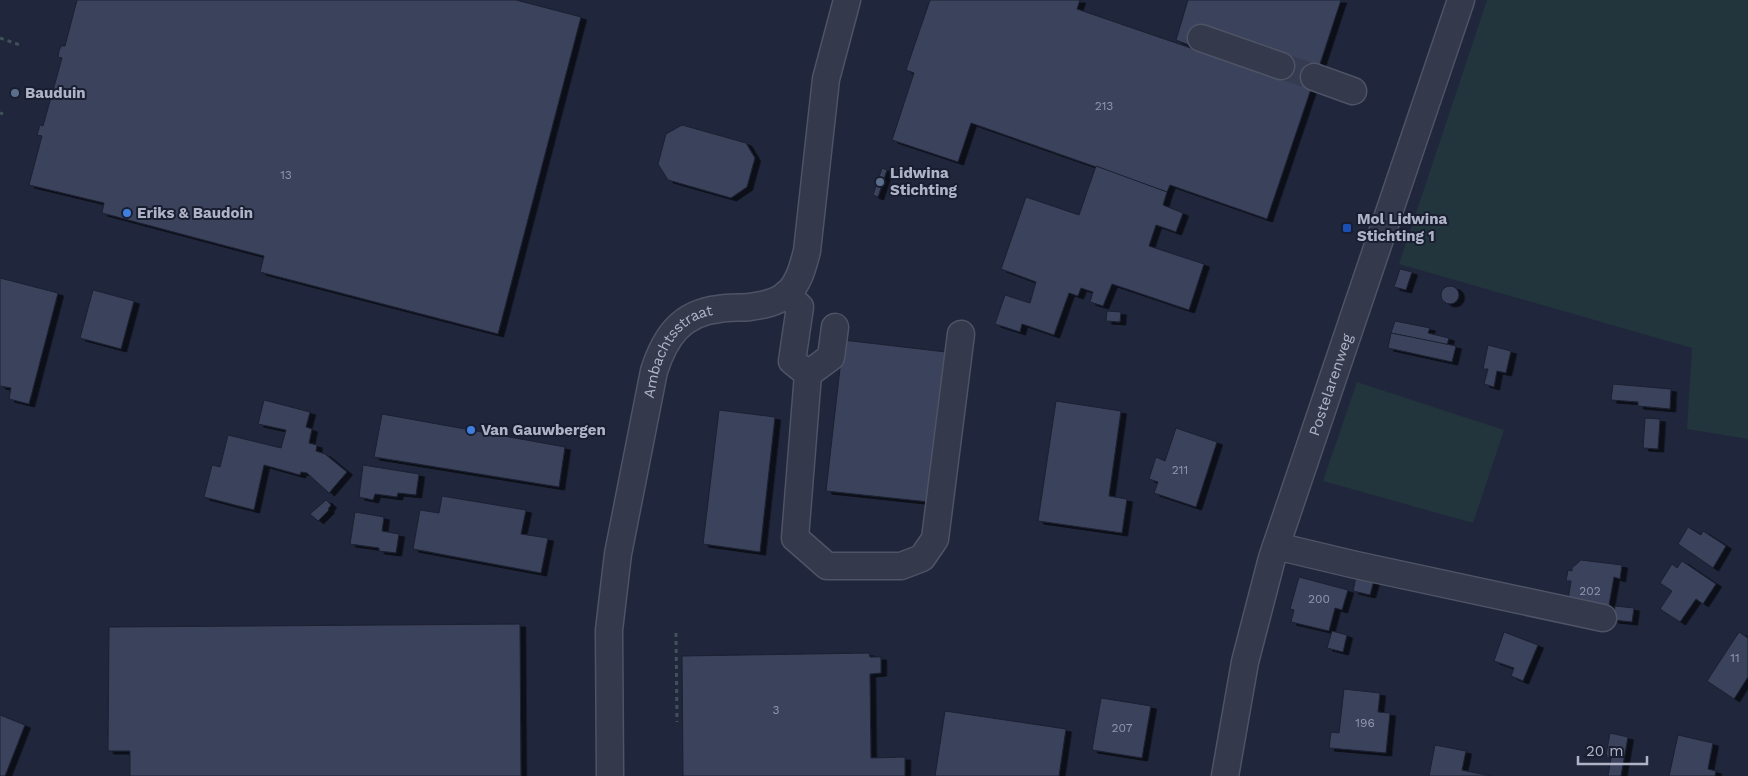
<svg xmlns="http://www.w3.org/2000/svg" width="1748" height="776" viewBox="0 0 1748 776" font-family="'Work Sans',sans-serif">
  <style>
    .green { fill: #22343c }
    .building { fill: #3b425b; stroke: #1b2032; filter: url(#shadow) }
    .lines { fill: none; stroke-linecap: round; stroke-linejoin: round }
    .minor-tunnel { stroke: #353b50; stroke-width: 26; stroke-dasharray: 26 13; stroke-linecap: butt }
    .minor-casing { stroke: #4e5366; stroke-width: 29 }
    .path { stroke: #3f5159; stroke-width: 3; stroke-dasharray: 4 4; stroke-linecap: butt }
    .minor { stroke: #34394b; stroke-width: 26 }
    .service-dot { fill: #5c6f8a; stroke: #191e30; stroke-width: 2 }
    .shop-dot { fill: #3f7fe0; stroke: #191e30; stroke-width: 2 }
    .transit-dot { fill: #1a4fb4; stroke: #191e30; stroke-width: 2 }
    .labels { text-anchor: middle; stroke-width: 4; stroke-linejoin: round; paint-order: stroke }
    .number-label { font-size: 12px; fill: #9197ac }
    .poi-label { font-size: 15px; font-weight: bold; fill: #aeb3c7; stroke: #191e30; text-anchor: start }
    .street-label { font-size: 15px; fill: #aeb3c7; stroke: #191e30 }
  </style>
  <defs>
    <filter id="shadow"><feDropShadow dx="5.5" dy="3" stdDeviation="0" flood-color="#0009"/></filter>
  </defs>
  <rect width="100%" height="100%" fill="#20263b"/>
  <g class="green">
    <polygon points="1487,0 1748,0 1748,439 1687,429 1692,348 1399,264"/>
    <polygon points="1357,382 1504,430 1473,523 1323,481"/>
  </g>
  <g class="building">
    <polygon points="77,0 516,0 581,17 498,334 260,272 264,256 102,213 104,203 29,185 42,136 37,135 40,125 43,126 62,58 58,57 59,51 61,46 65,46"/>
    <polygon points="930,0 1080,0 1077,9 1278,78 1285,56 1317,66 1311,89 1267,219 1170,185 1167,192 971,123 958,162 892,140 914,73 906,70"/>
    <polygon points="1188,0 1341,0 1319,67 1196,26 1189,45 1176,40"/>
    <polygon points="682,125 746,143 755,158 747,187 731,198 668,180 658,164 666,134"/>
    <polygon points="1096,166 1167,192 1163,205 1183,213 1176,232 1156,225 1149,246 1204,264 1189,310 1112,284 1103,306 1090,302 1093,292 1081,288 1078,296 1069,293 1054,335 1022,324 1020,332 995,324 1005,295 1030,303 1036,282 1001,269 1026,197 1079,215"/>
    <polygon points="882,168 887,170 878,197 873,195"/>
    <polygon points="1400,269 1412,272 1406,290 1394,287"/>
    <polygon points="0,278 58,293 29,404 9,399 11,388 0,386"/>
    <circle cx="1450" cy="295" r="9"/>
    <polygon points="93,290 134,301 121,349 80,338"/>
    <polygon points="1107,311 1121,312 1120,322 1106,321"/>
    <polygon points="1395,321 1430,328 1428,333 1449,338 1447,345 1391,333"/>
    <polygon points="1391,333 1456,346 1452,362 1388,348"/>
    <polygon points="843,340 946,352 929,502 826,491 840,368 837,368"/>
    <polygon points="1488,345 1511,351 1506,373 1497,371 1494,387 1484,384 1488,369 1483,369"/>
    <polygon points="1613,384 1671,389 1670,409 1638,406 1638,402 1611,400"/>
    <polygon points="264,400 310,412 306,427 312,429 309,443 317,445 316,451 325,454 347,472 329,493 307,473 301,472 300,475 264,465 254,510 204,497 212,465 220,467 228,435 281,448 286,430 258,424"/>
    <polygon points="1056,401 1121,411 1109,496 1127,499 1122,533 1038,521"/>
    <polygon points="719,410 775,417 760,552 703,544"/>
    <polygon points="382,414 565,447 559,487 374,457"/>
    <polygon points="1645,418 1660,419 1658,449 1643,448"/>
    <polygon points="1176,428 1217,442 1196,507 1154,493 1158,482 1149,479 1156,457 1165,461"/>
    <polygon points="363,465 419,474 416,495 398,493 397,497 375,494 373,500 359,497"/>
    <polygon points="442,496 526,510 521,534 548,538 541,573 413,549 420,510 439,513"/>
    <polygon points="326,500 331,505 328,509 329,510 318,521 310,514"/>
    <polygon points="355,512 384,517 382,531 399,534 396,553 379,551 379,548 350,544"/>
    <polygon points="1688,527 1701,535 1703,531 1726,546 1713,568 1678,544"/>
    <polygon points="1581,560 1622,565 1620,579 1614,577 1609,605 1568,600 1571,581 1566,581 1568,570 1572,571 1572,568"/>
    <polygon points="1682,561 1716,584 1703,604 1696,599 1680,622 1660,609 1672,591 1660,583 1672,564 1677,568"/>
    <polygon points="1357,572 1375,577 1370,595 1353,591"/>
    <polygon points="1299,577 1348,590 1342,610 1335,608 1329,631 1291,622 1294,610 1290,609"/>
    <polygon points="1615,606 1634,608 1632,622 1613,620"/>
    <polygon points="520,624 521,776 130,776 130,751 108,751 109,627"/>
    <polygon points="1332,631 1347,635 1343,652 1327,648"/>
    <polygon points="1504,632 1538,645 1523,681 1511,676 1514,668 1494,661"/>
    <polygon points="1739,632 1748,638 1748,677 1734,699 1707,681"/>
    <polygon points="869,653 870,657 881,657 881,673 870,674 871,758 905,757 905,776 683,776 682,656"/>
    <polygon points="1344,689 1380,693 1378,712 1390,713 1386,753 1329,748 1331,732 1339,733"/>
    <polygon points="1101,698 1151,706 1142,758 1092,750"/>
    <polygon points="945,711 1066,729 1059,776 935,776"/>
    <polygon points="0,715 25,725 5,776 0,776"/>
    <polygon points="1610,733 1628,737 1621,776 1608,776 1611,758 1607,758 1607,755 1606,755"/>
    <polygon points="1678,735 1713,743 1708,769 1716,771 1715,776 1669,776"/>
    <polygon points="1435,745 1466,751 1462,770 1491,776 1429,776"/>
  </g>
  <g class="lines">
    <polyline class="minor-tunnel" points="1281,66 1314,77"/>
    <defs>
      <g id="minor">
        <polyline points="1201,38 1281,66"/>
        <polyline points="1314,77 1353,91"/>
        <polyline points="786,294 800,307 792,361 808,374"/>
        <polyline points="835,327 831,357 808,374 795,538 827,566 901,566 922,558 935,539 961,334"/>
        <polyline points="1276,546 1356,565 1603,618"/>
        <path id="s1" d="M610,776L609,630L618,554L654,371C665,337 681,313 719,309C729,307 740,308 750,307C763,305 775,303 786,295C799,284 803,266 807,251L826,79L847,0"/>
        <path id="s2" d="M1225,776L1245,662L1272,558L1461,0"/>
      </g>
    </defs>
    <use href="#minor" class="minor-casing"/>
    <g class="path">
      <polyline points="0,38 20,45"/>
      <polyline points="0,113 3,114"/>
      <polyline points="676,633 677,722"/>
    </g>
    <use href="#minor" class="minor"/>
  </g>
  <g class="service-dot">
    <circle cx="15" cy="93" r="5"/>
    <circle cx="880" cy="182" r="5"/>
  </g>
  <g class="shop-dot">
    <circle cx="127" cy="213" r="5"/>
    <circle cx="471" cy="430" r="5"/>
  </g>
  <rect class="transit-dot" x="1342" y="223" width="10" height="10" rx="2.5"/>
  <g class="labels">
    <g class="number-label">
      <text x="1104" y="110">213</text>
      <text x="286" y="179">13</text>
      <text x="1180" y="474">211</text>
      <text x="1590" y="595">202</text>
      <text x="1319" y="603">200</text>
      <text x="1735" y="662">11</text>
      <text x="776" y="714">3</text>
      <text x="1365" y="727">196</text>
      <text x="1122" y="732">207</text>
    </g>
    <g class="poi-label">
      <text x="25" y="98">Bauduin</text>
      <text x="890" y="178">Lidwina<tspan x="890" dy="17">Stichting</tspan></text>
      <text x="137" y="218">Eriks &amp; Baudoin</text>
      <text x="1357" y="224">Mol Lidwina<tspan x="1357" dy="17">Stichting 1</tspan></text>
      <text x="481" y="435">Van Gauwbergen</text>
    </g>
    <g class="street-label">
      <text dy="5" stroke="none"><textPath href="#s1" startOffset="440">Ambachtsstraat</textPath></text>
      <text dy="5" stroke="none"><textPath href="#s2" startOffset="406">Postelarenweg</textPath></text>
    </g>
  </g>
  <path d="M1578 756v8h69v-8" fill="none" stroke="#aeb3c7" stroke-width="2.5"/>
  <text x="1586" y="756" font-size="15" fill="#aeb3c7" stroke="#191e30" stroke-width="4" paint-order="stroke">20 m</text>
</svg>
